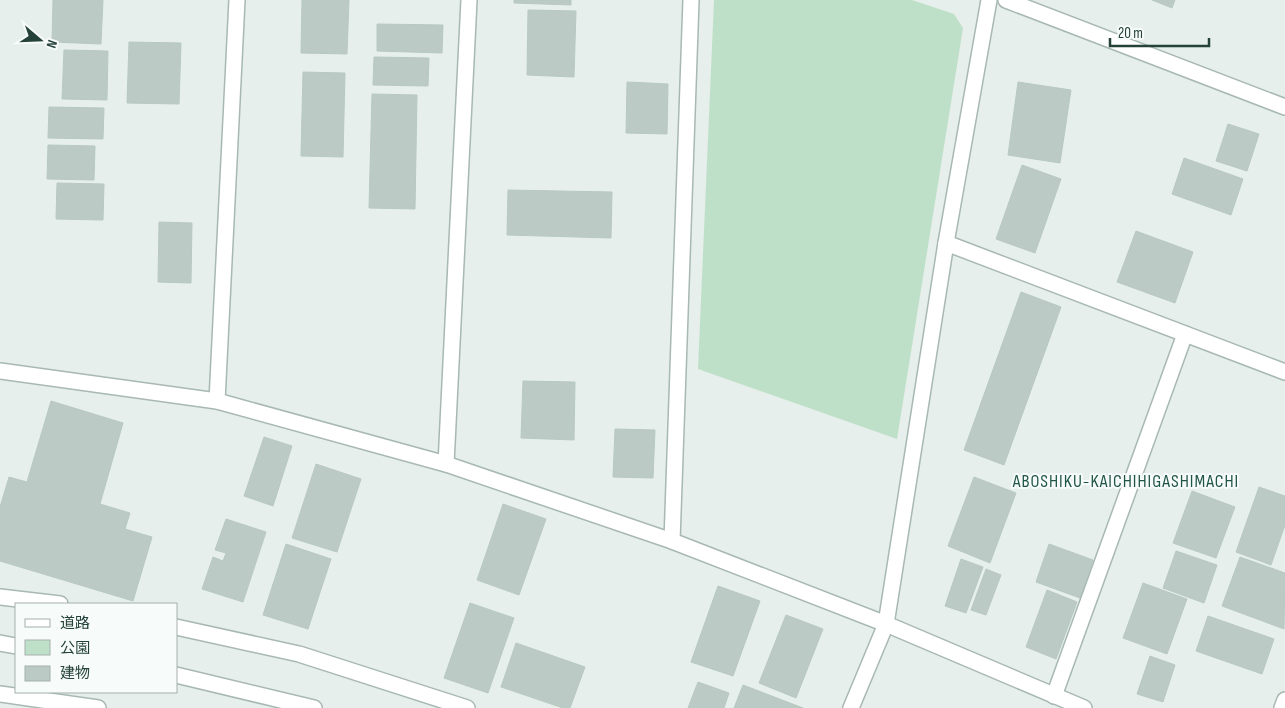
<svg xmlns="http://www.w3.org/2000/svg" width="1285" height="708" viewBox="0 0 1285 708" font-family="'Sofia Sans Condensed','Noto Sans JP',sans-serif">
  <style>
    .green { fill: #bfe0c8 }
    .building { fill: #bbcac4; stroke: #b8c9c2 }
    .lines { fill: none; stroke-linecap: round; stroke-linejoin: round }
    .minor-casing { stroke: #a8b8b2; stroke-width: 18 }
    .tertiary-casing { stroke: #a8b8b2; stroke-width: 18 }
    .minor { stroke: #fff; stroke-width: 15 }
    .tertiary { stroke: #fff; stroke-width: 15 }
    .labels { text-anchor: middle; stroke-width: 4; stroke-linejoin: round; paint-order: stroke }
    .quarter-label { font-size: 18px; letter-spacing: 1px; fill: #1f5548; stroke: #f7fbf9 }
  </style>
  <rect width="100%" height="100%" fill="#e6efeb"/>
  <polygon class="green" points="714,0 912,0 954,14 963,28 897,439 698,369"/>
  <g class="building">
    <polygon points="53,0 103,0 101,44 52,42"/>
    <polygon points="302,0 349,0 347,54 301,53"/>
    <polygon points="514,0 571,0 571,5 514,3"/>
    <polygon points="1152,0 1175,0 1172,8"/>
    <polygon points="528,10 576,11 574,77 527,75"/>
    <polygon points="377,24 443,25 442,53 377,51"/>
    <polygon points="129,42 181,43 179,104 127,103"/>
    <polygon points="64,50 108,51 107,100 62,99"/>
    <polygon points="374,57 429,58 428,86 373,85"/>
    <polygon points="303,72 345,73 343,157 301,156"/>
    <polygon points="627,82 668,84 667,134 626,133"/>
    <polygon points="1018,82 1071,90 1060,163 1008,155"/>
    <polygon points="372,94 417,95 415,209 369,208"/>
    <polygon points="49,107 104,108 103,139 48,138"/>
    <polygon points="1228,124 1259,134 1247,171 1216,161"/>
    <polygon points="48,145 95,146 94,180 47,179"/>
    <polygon points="1184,158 1243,179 1231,215 1172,194"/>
    <polygon points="1022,165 1061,179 1035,253 996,239"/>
    <polygon points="57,183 104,184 103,220 56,219"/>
    <polygon points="508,190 612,192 611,238 507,235"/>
    <polygon points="159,222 192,223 191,283 158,282"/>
    <polygon points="1136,231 1193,252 1175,303 1117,282"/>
    <polygon points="1021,292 1061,307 1004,465 964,450"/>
    <polygon points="523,381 575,382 574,440 521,438"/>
    <polygon points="51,401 123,423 100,504 130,513 125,529 152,537 133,601 0,561 0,507 9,477 27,482"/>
    <polygon points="615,429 655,430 653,478 613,477"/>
    <polygon points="264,437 292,446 273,506 244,496"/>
    <polygon points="316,464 361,479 337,552 292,538"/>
    <polygon points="974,477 1016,493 990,563 948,546"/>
    <polygon points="1259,487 1285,496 1285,525 1271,565 1236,552"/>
    <polygon points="1192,491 1235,507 1216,558 1173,543"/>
    <polygon points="503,504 546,519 519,595 477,580"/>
    <polygon points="226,519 266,532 243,602 202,589 213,557 223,561 226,553 215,550"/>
    <polygon points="286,544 331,559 308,629 263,615"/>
    <polygon points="1049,544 1093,560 1080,598 1036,582"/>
    <polygon points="1176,551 1217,565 1204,603 1163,588"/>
    <polygon points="1240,557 1285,573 1284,629 1222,606"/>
    <polygon points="961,559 983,567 966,613 945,606"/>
    <polygon points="986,569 1001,575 986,615 971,610"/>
    <polygon points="1143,583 1187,599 1167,654 1123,638"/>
    <polygon points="718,586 760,601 733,676 691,662"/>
    <polygon points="1047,590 1077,602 1056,659 1026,647"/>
    <polygon points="470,603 514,618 488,693 444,678"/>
    <polygon points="786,615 823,629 796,698 759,683"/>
    <polygon points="1208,616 1274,639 1262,674 1196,651"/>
    <polygon points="516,643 585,667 570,708 563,708 501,687"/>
    <polygon points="1150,656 1175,665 1163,702 1137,694"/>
    <polygon points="698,682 729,693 724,708 688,708"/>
    <polygon points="743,685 803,708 734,708"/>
  </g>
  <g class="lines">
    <defs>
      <g id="minor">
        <polyline points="946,243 1285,372"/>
        <polyline points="0,371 217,401 446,464 672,541 886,624 1084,708"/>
        <polyline points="217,401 237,0"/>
        <polyline points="446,464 469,0"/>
        <polyline points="672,541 691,0"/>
        <polyline points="0,597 60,604"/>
        <polyline points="176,627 299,654 467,708"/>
        <polyline points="0,694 98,708"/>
        <polyline points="1054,696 1185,334"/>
        <polyline points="851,708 886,624 946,243 989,0"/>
        <polyline points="1282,708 1285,700"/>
      </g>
      <g id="tertiary">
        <polyline points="1006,0 1285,107"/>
        <polyline points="0,643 16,646"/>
        <polyline points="176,675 314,708"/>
      </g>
    </defs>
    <use href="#minor" class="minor-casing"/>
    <use href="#tertiary" class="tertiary-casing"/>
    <use href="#minor" class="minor"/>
    <use href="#tertiary" class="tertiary"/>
  </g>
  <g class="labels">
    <g class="quarter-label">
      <text x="1126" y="487">ABOSHIKU-KAICHIHIGASHIMACHI</text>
    </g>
  </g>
  <rect x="15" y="603" width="162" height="90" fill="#f7fbf9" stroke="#a3b1ad"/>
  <rect x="25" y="619" width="25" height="8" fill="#ffffff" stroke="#a3b1ad"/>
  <text x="60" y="628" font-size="15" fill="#24423a">道路</text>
  <rect x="25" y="640" width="25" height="15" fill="#bfe0c8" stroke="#a3b1ad"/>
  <text x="60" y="653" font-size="15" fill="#24423a">公園</text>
  <rect x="25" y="666" width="25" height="15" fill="#bbcac4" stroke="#a3b1ad"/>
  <text x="60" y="678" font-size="15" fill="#24423a">建物</text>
  <g transform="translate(40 40) rotate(109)" stroke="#f7fbf9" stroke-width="4" paint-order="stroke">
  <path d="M0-4L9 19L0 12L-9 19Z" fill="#24423a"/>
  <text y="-8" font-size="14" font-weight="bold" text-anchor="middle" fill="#24423a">N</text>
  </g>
  <path d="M1110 38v8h99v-8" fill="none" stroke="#24423a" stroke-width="2.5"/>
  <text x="1118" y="38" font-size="15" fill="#24423a" stroke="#f7fbf9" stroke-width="4" paint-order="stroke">20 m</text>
</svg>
